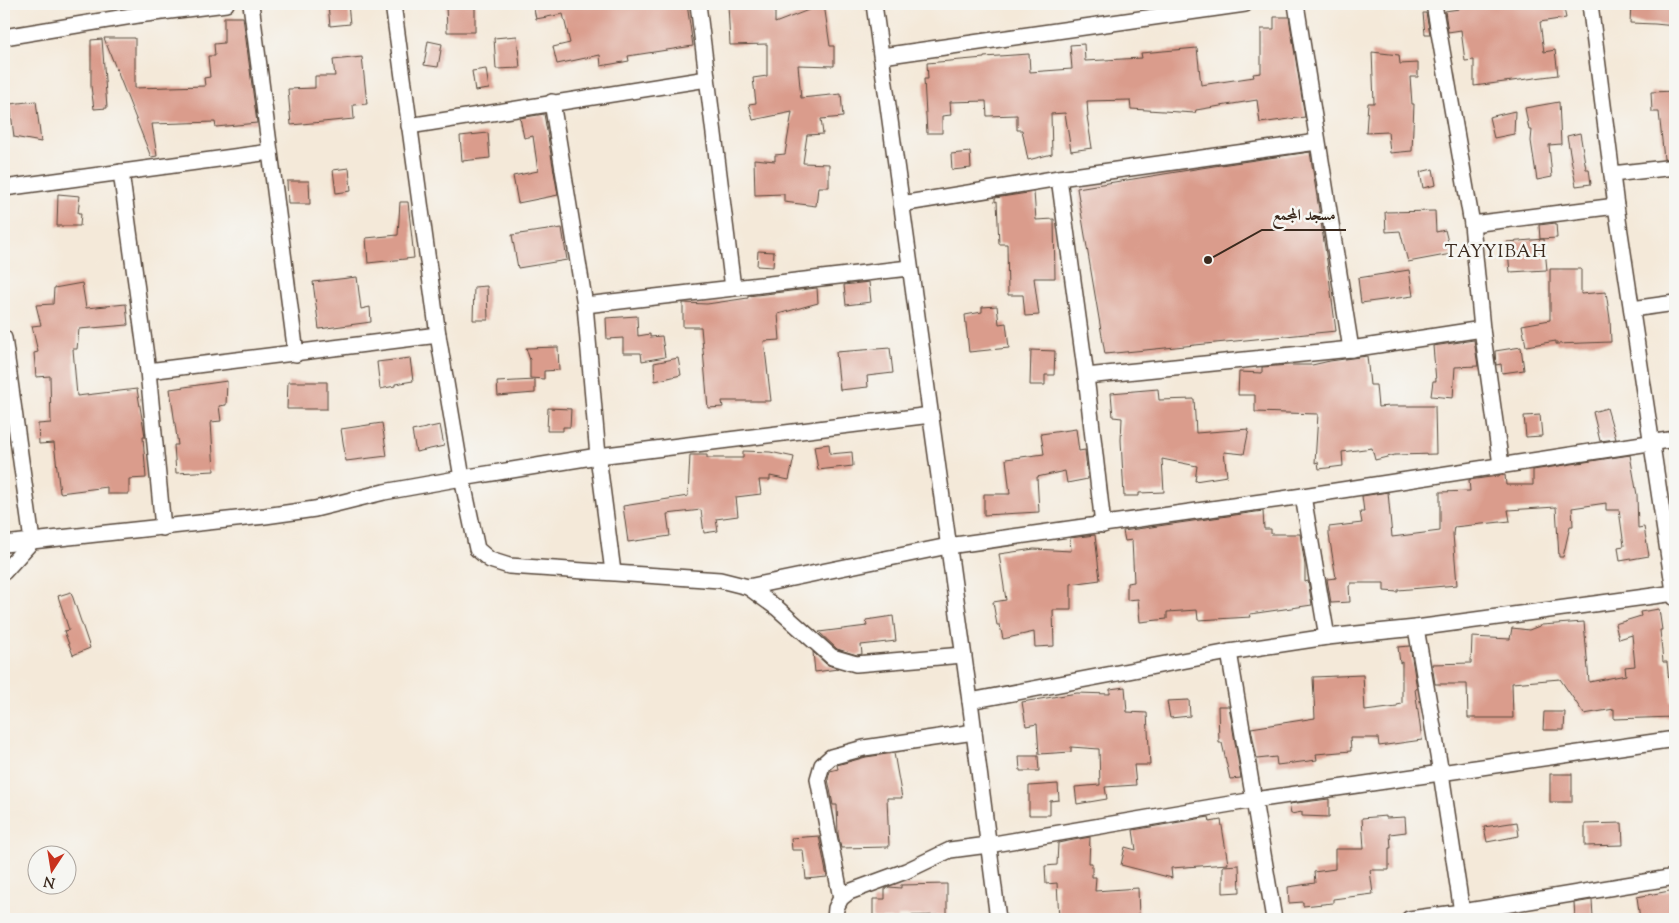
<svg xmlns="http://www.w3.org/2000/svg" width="1679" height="923" viewBox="0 0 1679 923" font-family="'Sorts Mill Goudy',Amiri,serif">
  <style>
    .building { fill: #da9c8c }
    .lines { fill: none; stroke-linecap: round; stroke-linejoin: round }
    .minor-casing { stroke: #57473a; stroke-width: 18 }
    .minor { stroke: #fff; stroke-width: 15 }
    .labels { text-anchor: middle; stroke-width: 5; stroke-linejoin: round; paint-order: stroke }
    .quarter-label { font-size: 18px; letter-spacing: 1px; fill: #3b2a1e; stroke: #f6f6f2 }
    .leader { fill: none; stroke: #3b2a1e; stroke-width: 2 }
    .callout-dot { fill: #3b2a1e; stroke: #f6f6f2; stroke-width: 2 }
    .callout-label { font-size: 16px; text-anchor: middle; font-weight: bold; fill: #3b2a1e; stroke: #f6f6f2; stroke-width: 5; stroke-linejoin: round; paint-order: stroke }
  </style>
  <rect width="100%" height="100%" fill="#f6f6f2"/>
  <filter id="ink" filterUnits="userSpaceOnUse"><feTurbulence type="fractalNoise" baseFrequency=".02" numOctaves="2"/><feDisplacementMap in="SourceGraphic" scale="10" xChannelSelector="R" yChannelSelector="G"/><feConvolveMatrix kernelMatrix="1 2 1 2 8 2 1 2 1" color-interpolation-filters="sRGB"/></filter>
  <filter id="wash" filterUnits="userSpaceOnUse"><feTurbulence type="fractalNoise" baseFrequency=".0096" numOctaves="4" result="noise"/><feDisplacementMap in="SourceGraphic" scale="20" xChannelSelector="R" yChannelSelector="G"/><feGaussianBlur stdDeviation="1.12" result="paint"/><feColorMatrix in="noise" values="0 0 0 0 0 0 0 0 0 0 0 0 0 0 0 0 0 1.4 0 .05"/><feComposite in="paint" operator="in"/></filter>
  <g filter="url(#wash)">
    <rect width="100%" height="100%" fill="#f4e9d9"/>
    <g id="blocks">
      <g class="building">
        <polygon points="328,4 348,4 350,24 330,26"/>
        <polygon points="446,4 475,4 475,32 447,32"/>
        <polygon points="533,4 687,4 693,46 628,56 629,61 601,66 600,55 557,64 553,47 570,43 563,14 536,19"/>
        <polygon points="728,4 775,4 775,23 824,4 830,46 834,46 834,66 798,65 801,98 841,94 843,117 821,119 823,134 807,135 803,163 829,164 829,187 818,187 816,206 784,202 784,194 755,195 754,159 775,161 775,155 785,154 792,112 753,120 749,104 756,103 753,78 767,76 767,44 730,45"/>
        <polygon points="1563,4 1566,18 1540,22 1544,52 1555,50 1558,75 1474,86 1474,60 1465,61 1461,30 1448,32 1445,11 1459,9 1459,5"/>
        <polygon points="1631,4 1675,4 1675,26 1655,24 1630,23"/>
        <polygon points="1423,13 1426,13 1430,34 1425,34"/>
        <polygon points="224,17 243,17 257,123 216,127 215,122 152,124 157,156 151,157 104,38 135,38 135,88 205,86 204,78 210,77 208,56 215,56 214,44 224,43"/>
        <polygon points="1274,17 1289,17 1305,117 1260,123 1257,100 1196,110 1195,113 1131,109 1130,100 1087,101 1088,116 1087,116 1092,148 1071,151 1065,113 1051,114 1052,154 1028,160 1022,130 1017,130 1017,115 987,116 986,101 950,102 951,115 942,116 942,133 927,133 924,79 928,79 927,63 984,58 984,57 1029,54 1030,72 1072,69 1070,45 1084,44 1085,61 1142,58 1141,53 1197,48 1201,85 1254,77 1253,74 1261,73 1261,29 1274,29"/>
        <polygon points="517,36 520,68 496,69 494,38"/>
        <polygon points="102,39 107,108 94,109 91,86 91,40"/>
        <polygon points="428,41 442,44 438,67 424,65"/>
        <polygon points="1372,52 1399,55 1400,64 1418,63 1418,77 1410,77 1412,104 1414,104 1412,151 1390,153 1388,132 1366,133 1368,103 1374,103"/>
        <polygon points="362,57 367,104 353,105 354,119 291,125 288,89 315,88 315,76 335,76 333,60"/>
        <polygon points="486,69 489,89 475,91 472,71"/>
        <polygon points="1675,91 1675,158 1664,159 1659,112 1652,112 1651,92"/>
        <polygon points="36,101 41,142 14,137 10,104"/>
        <polygon points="1559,102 1561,144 1549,145 1552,177 1537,180 1531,141 1532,130 1529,130 1525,108"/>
        <polygon points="1515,111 1514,134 1494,138 1489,117"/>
        <polygon points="544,114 558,195 518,203 513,176 538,171 533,136 524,138 520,118"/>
        <polygon points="488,133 490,158 462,161 460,136"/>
        <polygon points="1580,133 1586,169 1589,169 1591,184 1576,186 1567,136"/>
        <polygon points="970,152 971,168 952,170 951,154"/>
        <polygon points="1310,152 1327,261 1336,331 1105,354 1077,188 1214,166"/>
        <polygon points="349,168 351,191 336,193 333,170"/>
        <polygon points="1433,169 1436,185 1423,188 1420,172"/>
        <polygon points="287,181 309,181 310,204 288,204"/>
        <polygon points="1034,192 1036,220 1054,219 1055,278 1034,278 1039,315 1025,316 1023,295 1008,295 1007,244 999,244 997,201 995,202 995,198"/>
        <polygon points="58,194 80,196 78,213 81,213 80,226 57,226"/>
        <polygon points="400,202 408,202 414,258 368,263 366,238 398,235"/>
        <polygon points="1435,211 1436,232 1445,230 1451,254 1408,262 1400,231 1386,232 1385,212"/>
        <polygon points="1556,223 1557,238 1540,239 1539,225"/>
        <polygon points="562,228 567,260 518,268 512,235"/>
        <polygon points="1544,239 1547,270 1510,272 1507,242"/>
        <polygon points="758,251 774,252 773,267 757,266"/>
        <polygon points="1550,269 1581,269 1581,294 1606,292 1610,319 1611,342 1556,344 1556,341 1526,346 1522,325 1550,320"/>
        <polygon points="1409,270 1413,296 1361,303 1358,278"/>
        <polygon points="357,277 361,309 370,307 371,322 319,329 313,282"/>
        <polygon points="869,282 871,302 846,305 844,285"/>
        <polygon points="82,283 86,308 126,304 128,325 79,329 77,349 73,349 77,396 137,389 144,430 145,437 143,437 146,478 129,479 129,494 107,494 107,487 60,493 54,443 39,444 38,424 51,423 50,376 36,377 34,353 38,352 32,326 41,325 36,305 53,304 54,288"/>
        <polygon points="487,286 488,320 473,320 474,287"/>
        <polygon points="817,288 818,303 778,314 780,340 764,341 771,401 722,401 723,407 708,408 701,327 683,327 683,303 707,304 748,298 748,296"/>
        <polygon points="997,306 999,324 1006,323 1009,348 969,352 965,315 982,312 982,307"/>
        <polygon points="637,316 638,336 650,334 650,337 662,336 665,357 642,361 641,353 623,353 623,338 607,339 606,318"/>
        <polygon points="1474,340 1478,366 1455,367 1453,398 1431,396 1433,381 1436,381 1433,346"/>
        <polygon points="558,347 559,370 544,371 544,379 530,378 530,360 526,348"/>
        <polygon points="1521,347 1524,370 1502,373 1501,364 1496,365 1495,351"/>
        <polygon points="890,348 893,373 867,376 868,387 840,390 836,352"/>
        <polygon points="1031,350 1055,351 1054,375 1045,375 1045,385 1030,385"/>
        <polygon points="1367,356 1370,385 1376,385 1378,407 1390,406 1435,406 1436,454 1395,455 1375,460 1372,448 1342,452 1343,466 1319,469 1318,462 1315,463 1318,414 1255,412 1255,395 1238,395 1239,372 1262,373 1262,367 1290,365 1312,365 1330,361"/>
        <polygon points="410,358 413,381 395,384 395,386 380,389 377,362"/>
        <polygon points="678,358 681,375 655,381 654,363"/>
        <polygon points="535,380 535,393 498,396 497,382"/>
        <polygon points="227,381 226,405 219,406 221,421 211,422 214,471 176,473 174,445 178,445 170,389"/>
        <polygon points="288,382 327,382 327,409 287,409"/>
        <polygon points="1158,389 1159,400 1194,399 1196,433 1249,429 1244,454 1224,452 1227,476 1195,481 1197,466 1162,459 1164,492 1139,493 1139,496 1124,496 1121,440 1122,418 1113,417 1111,393"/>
        <polygon points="548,408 571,409 570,427 563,427 563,431 547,431"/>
        <polygon points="1607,408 1616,439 1600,441 1593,412"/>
        <polygon points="1540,415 1542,436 1526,437 1524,416"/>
        <polygon points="382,423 387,456 346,461 341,429"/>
        <polygon points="440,425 444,446 416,452 412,431"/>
        <polygon points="1076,429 1079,451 1085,450 1088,479 1067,483 1065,471 1037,477 1039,512 984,515 984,494 1010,494 1006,459 1044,454 1041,434"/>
        <polygon points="829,444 830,454 852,452 853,466 818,470 814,446"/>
        <polygon points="743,451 770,452 794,457 789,480 770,476 770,480 759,480 761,494 736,497 738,516 716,519 718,531 704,533 701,510 667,514 670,536 628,542 623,506 688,496 690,455 707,455 707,458 743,458"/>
        <polygon points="1630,455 1637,495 1638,528 1644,527 1649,556 1620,561 1618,547 1624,546 1619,510 1606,510 1606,503 1572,508 1573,526 1570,526 1563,557 1559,557 1556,507 1508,510 1510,521 1454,527 1453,534 1457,585 1398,590 1398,592 1384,591 1384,583 1351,583 1351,585 1349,586 1350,602 1331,603 1327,579 1336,578 1329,535 1329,527 1362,523 1360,512 1364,512 1362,496 1388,492 1392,537 1440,531 1440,492 1470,491 1469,480 1505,475 1506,485 1533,485 1533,470"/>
        <polygon points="1263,511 1264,529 1271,529 1271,534 1300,534 1305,565 1305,582 1308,581 1312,605 1250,614 1251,617 1198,620 1197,610 1167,612 1167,619 1140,622 1138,599 1127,600 1127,583 1134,582 1132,540 1125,541 1123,531"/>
        <polygon points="1095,535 1100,580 1071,584 1071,610 1053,610 1054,646 1035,647 1034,632 1003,639 1000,625 997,625 993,602 1006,600 999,554 1034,549 1071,551 1070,538"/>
        <polygon points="71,592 90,648 73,655 64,631 69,630 58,596"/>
        <polygon points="1659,609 1662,630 1660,630 1663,662 1667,662 1671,702 1673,702 1674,717 1614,719 1614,709 1584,714 1560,679 1512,683 1513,718 1468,718 1467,684 1435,684 1432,664 1471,663 1472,637 1510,639 1512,628 1529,630 1542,625 1584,622 1589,682 1626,675 1625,667 1635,666 1632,635 1619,639 1615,624 1641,616 1640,612"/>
        <polygon points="893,616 896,641 861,645 862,654 857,655 837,649 819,632 867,626 866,620"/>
        <polygon points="1410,646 1417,689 1415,689 1422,740 1379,746 1378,738 1350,738 1351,751 1316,754 1317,760 1277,765 1276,757 1257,759 1251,728 1315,718 1313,677 1363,675 1365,711 1397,707 1397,705 1402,704 1402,662 1400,663 1398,647"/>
        <polygon points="813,652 826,664 838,669 815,672"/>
        <polygon points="1125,687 1127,712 1147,713 1150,765 1134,765 1136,785 1105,787 1107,799 1077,804 1075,787 1100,785 1099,749 1071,747 1071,752 1039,754 1037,724 1026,726 1022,702 1077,693 1110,694 1110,689"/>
        <polygon points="1189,700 1190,716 1170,718 1167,701"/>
        <polygon points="1218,706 1229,706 1241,778 1230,779 1222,743 1219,743"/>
        <polygon points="1544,712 1565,712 1564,730 1543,730"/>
        <polygon points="894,753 902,798 887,798 889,847 841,848 838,834 837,805 833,805 828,779 830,771 838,769 837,765 866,757"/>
        <polygon points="1019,756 1038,756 1039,771 1020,771"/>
        <rect x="1550" y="774" width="22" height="28"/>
        <polygon points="1058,784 1059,800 1050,801 1050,815 1029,815 1029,786"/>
        <polygon points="1329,799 1329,817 1302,816 1302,812 1291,814 1289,804"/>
        <polygon points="1386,816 1386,818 1405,817 1406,832 1390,834 1391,848 1389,848 1389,870 1370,870 1373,894 1333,899 1333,903 1303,906 1303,902 1289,903 1288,887 1315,883 1314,872 1335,869 1335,849 1364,849 1362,818"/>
        <polygon points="1209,817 1210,822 1221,820 1228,864 1171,868 1172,878 1121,865 1125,847 1136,850 1133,830"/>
        <polygon points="1517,822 1519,836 1487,842 1484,827"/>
        <polygon points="1622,823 1623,845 1585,846 1585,824"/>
        <polygon points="819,836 827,877 806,879 803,850 792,850 791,838"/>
        <polygon points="1090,837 1089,863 1092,863 1092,877 1096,877 1095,891 1138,888 1139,919 1059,919 1057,883 1046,884 1045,866 1057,865 1058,843"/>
        <polygon points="1239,865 1240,892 1223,893 1223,866"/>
        <polygon points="947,884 947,915 898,916 898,919 873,919 873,899 885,899 885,889 889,887 901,888 901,885"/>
        <polygon points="1675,890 1675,919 1640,919 1637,897"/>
        <polygon points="1592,900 1593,917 1575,918 1574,903"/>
      </g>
    </g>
  </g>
  <g filter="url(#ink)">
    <use href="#blocks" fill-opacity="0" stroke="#57473a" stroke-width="1"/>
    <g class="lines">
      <defs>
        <g id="minor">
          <polyline points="251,4 296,354"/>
          <polyline points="393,4 438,335 462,478 477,549 490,560 509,566 720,580 748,587 777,608 832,657 856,664 963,655"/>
          <polyline points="698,4 733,288"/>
          <polyline points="874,4 970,701 998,919"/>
          <polyline points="1296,4 1351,349"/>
          <polyline points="1434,4 1472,224 1482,329 1501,465"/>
          <polyline points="1590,4 1616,206 1675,598"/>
          <polyline points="4,37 138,15 226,4"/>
          <polyline points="882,56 1245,4"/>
          <polyline points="552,102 585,305 598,456 613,572"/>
          <polyline points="409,126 707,79"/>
          <polyline points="121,172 148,371 163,528"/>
          <polyline points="1612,174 1675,167"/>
          <polyline points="1059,178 1086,376 1103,525"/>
          <polyline points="4,188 270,152"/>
          <polyline points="901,204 1059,178 1317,142"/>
          <polyline points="1472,224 1616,206"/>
          <polyline points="585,305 909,268"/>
          <polyline points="1632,309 1675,303"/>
          <polyline points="4,338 32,541 4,572"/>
          <polyline points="148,371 438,335"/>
          <polyline points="1086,376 1351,349 1482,329"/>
          <polyline points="1303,496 1327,637"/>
          <polyline points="4,544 265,516 315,509 384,492 462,478 598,456 931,415"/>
          <polyline points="748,587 948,546 1303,496 1675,439"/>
          <polyline points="1416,628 1441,773 1463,919"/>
          <polyline points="1229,652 1274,919"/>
          <polyline points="970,701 1229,652 1327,637 1416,628 1675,593"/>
          <polyline points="841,898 818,779 822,765 831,757 864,748 974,732"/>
          <polyline points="835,919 836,908 841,898 849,892 906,871 950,850 988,845 1254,800 1675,739"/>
          <polyline points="1409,919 1462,912 1675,877"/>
        </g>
      </defs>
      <use href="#minor" class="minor-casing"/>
      <use href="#minor" class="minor"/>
    </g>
  </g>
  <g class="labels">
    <g class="quarter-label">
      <text x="1496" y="257">TAYYIBAH</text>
    </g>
  </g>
  <path class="leader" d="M1208 260L1262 230H1346"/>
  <circle class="callout-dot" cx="1208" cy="260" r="5"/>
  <g class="callout-label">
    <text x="1304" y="220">مسجد المجمع</text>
  </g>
  <rect width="1679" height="923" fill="none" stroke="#f6f6f2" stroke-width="20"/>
  <g transform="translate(52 870) rotate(192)"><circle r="24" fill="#f6f6f2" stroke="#aba49d"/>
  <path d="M0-4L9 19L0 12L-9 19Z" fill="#c8321e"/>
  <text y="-8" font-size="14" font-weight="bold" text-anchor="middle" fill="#3b2a1e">N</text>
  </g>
</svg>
